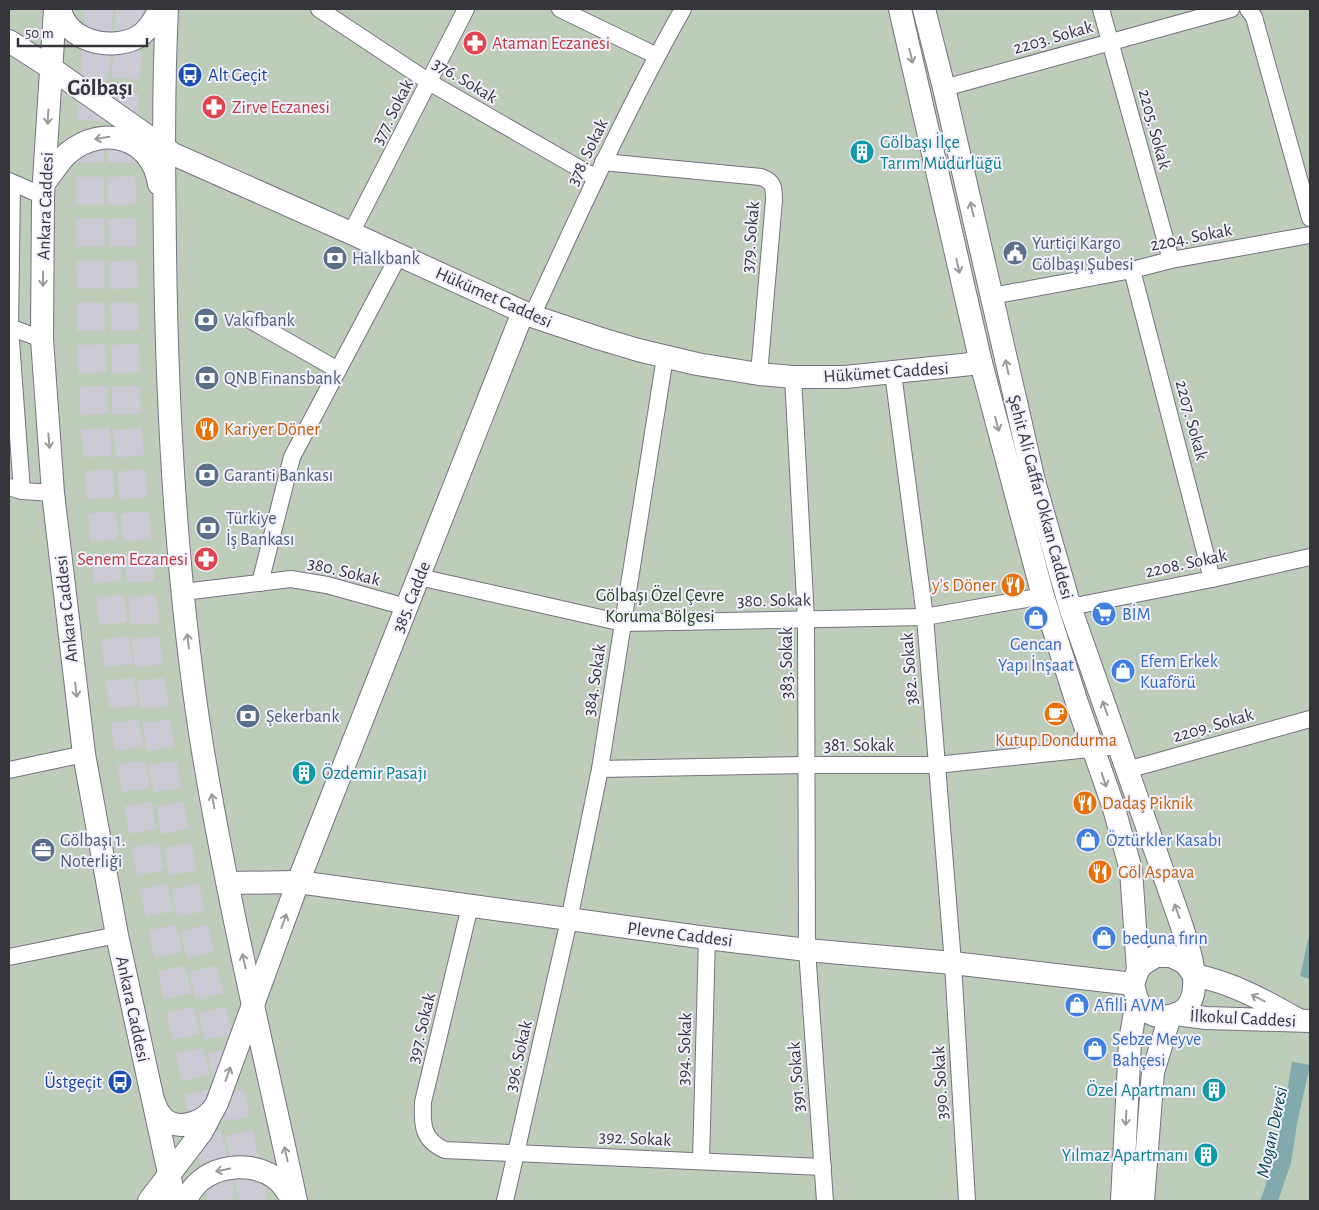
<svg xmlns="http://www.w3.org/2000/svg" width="1319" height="1210" viewBox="0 0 1319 1210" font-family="'Alegreya Sans',sans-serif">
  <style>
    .green { fill: #bdcdb9 }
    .water { fill: #80aaac }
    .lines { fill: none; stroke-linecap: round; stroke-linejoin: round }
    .highway-tunnel { stroke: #cccad5; stroke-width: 28; stroke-dasharray: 28 14; stroke-linecap: butt }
    .street-casing { stroke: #767281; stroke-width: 18 }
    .secondary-casing { stroke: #767281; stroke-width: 24 }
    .street { stroke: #fff; stroke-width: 16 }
    .secondary { stroke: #fff; stroke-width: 22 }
    .oneway { stroke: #9a9a9d }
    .labels { text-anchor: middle; stroke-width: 4; stroke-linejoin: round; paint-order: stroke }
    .street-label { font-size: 18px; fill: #36353b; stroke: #f2effc }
    .health-label { font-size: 18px; fill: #be3a42; stroke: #f2effc; text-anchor: start }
    .transit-label { font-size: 18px; fill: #164399; stroke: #f2effc; text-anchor: start }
    .culture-label { font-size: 18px; fill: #0d838f; stroke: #f2effc; text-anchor: start }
    .service-label { font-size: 18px; fill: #4e5e75; stroke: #f2effc; text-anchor: start }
    .food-label { font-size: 18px; fill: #c56008; stroke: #f2effc; text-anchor: start }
    .park-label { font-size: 18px; fill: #22421a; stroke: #f2effc }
    .shop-label { font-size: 18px; fill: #366cbe; stroke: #f2effc; text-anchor: start }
    .water-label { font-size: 19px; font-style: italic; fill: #05484b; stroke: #f2effc }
    .district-label { font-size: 22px; font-weight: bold; fill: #36353b; stroke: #f2effc }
  </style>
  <rect width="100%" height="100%" fill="#f2effc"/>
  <rect class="green" x="9" y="9" width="1301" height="1192"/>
  <g class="water">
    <polygon points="1310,931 1310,979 1300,976"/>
    <path d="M1292,1062L1310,1065L1297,1124L1291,1163L1278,1201H1260C1277,1157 1284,1109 1292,1062Z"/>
  </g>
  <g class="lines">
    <g class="highway-tunnel">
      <polyline points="99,9 90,143 91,345 95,424 106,564 126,728 145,847 222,1201"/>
      <polyline points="130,9 121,165 127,424 148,663 164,772 183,876 254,1201"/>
    </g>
    <defs>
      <g id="street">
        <polyline points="319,9 429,82 596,178"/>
        <polyline points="560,9 657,56"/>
        <polyline points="1101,9 1171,260"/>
        <polyline points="1248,9 1254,17 1310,218"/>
        <polyline points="944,88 1231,9"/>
        <path d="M603,162L761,177C774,182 774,187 774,200L759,374"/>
        <polyline points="9,181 43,196"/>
        <polyline points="12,183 10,328 22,491"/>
        <polyline points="351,233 466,9"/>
        <polyline points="1132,270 1212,579"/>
        <polyline points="992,296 1132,270 1171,260 1310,235"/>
        <path d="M532,316C580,212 627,108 683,9"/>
        <polyline points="250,320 338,370"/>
        <polyline points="9,327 42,339"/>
        <polyline points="893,373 925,617 953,963 967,1201"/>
        <polyline points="793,377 806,619 807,950 825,1201"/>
        <polyline points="9,487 22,491 53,493"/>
        <polyline points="419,577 623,623 925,617 1043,596"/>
        <polyline points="260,583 292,457 399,255"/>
        <polyline points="183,592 291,579 327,585 406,607"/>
        <polyline points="1070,607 1212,579 1310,557"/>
        <polyline points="600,769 806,765 936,765 1118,746"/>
        <polyline points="9,770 84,754"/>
        <polyline points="1127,770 1310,719"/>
        <path d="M470,906L423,1102C422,1124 422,1140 445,1150L823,1167"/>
        <polyline points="9,957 117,935"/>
        <polyline points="701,1161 707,938"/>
        <polyline points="505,1201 569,920 600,769 665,357"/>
      </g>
      <g id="secondary">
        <polyline points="55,9 43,196 42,339 53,493 84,754 117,935 175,1201"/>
        <path d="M60,9C67,41 109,51 136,38C148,32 154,20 160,9"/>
        <path d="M167,9C163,89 164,170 165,251C167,414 176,578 201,739C226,894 263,1048 296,1201"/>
        <polyline points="900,9 981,363 1043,596 1077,703 1113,805 1131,870 1138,970"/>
        <path d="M924,9L944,88L1034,481L1070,607L1178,915C1187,942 1214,1009 1169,1016C1155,1019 1144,1011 1137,1000"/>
        <polyline points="9,41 51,68 173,154 351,233 532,316 598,338 638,350 697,364 759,374 793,377 845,377 981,363"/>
        <path d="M44,183C52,174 59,161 68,153C103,124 152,137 159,184"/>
        <polyline points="228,883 298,882 707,938 807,950 953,963 1133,984"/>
        <path d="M1194,975C1231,982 1265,1001 1297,1019"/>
        <polyline points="1176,1014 1206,1018 1310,1021"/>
        <path d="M154,1102C156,1108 159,1114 164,1119C179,1131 203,1123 213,1109"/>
        <polyline points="149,1201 201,1133 217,1103 298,882 523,312"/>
        <path d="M186,1201C199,1167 245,1158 274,1177C283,1183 288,1192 293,1201"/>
        <polyline points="1122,1201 1130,1041 1137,1000 1133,984 1138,970 1143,964 1156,956 1171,956 1185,963 1194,975"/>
        <polyline points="1143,1201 1153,1072 1170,1016"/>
      </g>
    </defs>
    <use href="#street" class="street-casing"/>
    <use href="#secondary" class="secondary-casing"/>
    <use href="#street" class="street"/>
    <use href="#secondary" class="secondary"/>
  </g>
  <defs><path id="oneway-shaft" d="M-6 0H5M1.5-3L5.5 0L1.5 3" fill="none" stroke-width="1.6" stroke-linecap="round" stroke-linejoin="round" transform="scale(1.25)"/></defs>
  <g class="oneway">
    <use href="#oneway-shaft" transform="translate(911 56) rotate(77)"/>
    <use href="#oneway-shaft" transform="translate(48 117) rotate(93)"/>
    <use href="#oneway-shaft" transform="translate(102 138) rotate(171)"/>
    <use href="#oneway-shaft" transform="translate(972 209) rotate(-103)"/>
    <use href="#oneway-shaft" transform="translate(958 266) rotate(77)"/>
    <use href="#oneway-shaft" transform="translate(43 279) rotate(90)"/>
    <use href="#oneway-shaft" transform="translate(1007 367) rotate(-102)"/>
    <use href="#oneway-shaft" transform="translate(997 424) rotate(75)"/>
    <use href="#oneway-shaft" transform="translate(49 441) rotate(85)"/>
    <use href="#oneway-shaft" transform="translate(188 641) rotate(-97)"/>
    <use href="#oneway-shaft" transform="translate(76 690) rotate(83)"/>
    <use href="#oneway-shaft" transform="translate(1105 708) rotate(-109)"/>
    <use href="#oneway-shaft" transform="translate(1104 780) rotate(71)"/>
    <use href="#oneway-shaft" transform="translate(213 801) rotate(-101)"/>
    <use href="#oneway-shaft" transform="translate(1177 911) rotate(-109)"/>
    <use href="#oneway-shaft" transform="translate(284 921) rotate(-70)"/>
    <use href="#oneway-shaft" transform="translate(244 961) rotate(-102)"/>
    <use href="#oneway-shaft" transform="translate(1258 998) rotate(-153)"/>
    <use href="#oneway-shaft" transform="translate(228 1074) rotate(-70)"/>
    <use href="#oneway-shaft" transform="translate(1126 1118) rotate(93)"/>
    <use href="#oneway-shaft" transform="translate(286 1154) rotate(-102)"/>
    <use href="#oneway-shaft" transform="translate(223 1170) rotate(169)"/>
  </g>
  <defs>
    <symbol id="pharmacy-disc" viewBox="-11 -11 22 22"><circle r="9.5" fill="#e0444e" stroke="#f2effc"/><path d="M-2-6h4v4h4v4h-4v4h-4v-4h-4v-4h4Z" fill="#fff"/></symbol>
    <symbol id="bus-disc" viewBox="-11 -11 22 22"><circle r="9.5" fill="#1a4fb4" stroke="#f2effc"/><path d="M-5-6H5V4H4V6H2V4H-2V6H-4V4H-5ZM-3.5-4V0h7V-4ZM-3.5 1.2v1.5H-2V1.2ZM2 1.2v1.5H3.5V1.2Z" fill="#fff"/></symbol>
    <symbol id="building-disc" viewBox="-11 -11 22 22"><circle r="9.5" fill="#0f9aa8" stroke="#f2effc"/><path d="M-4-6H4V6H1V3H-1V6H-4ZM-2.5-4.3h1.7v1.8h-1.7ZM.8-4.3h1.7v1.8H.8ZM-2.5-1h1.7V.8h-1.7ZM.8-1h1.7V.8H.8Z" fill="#fff"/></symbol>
    <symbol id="civic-disc" viewBox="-11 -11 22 22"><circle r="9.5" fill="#5c6f8a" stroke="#f2effc"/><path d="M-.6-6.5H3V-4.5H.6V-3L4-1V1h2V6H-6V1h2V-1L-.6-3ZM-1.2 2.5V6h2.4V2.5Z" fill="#fff"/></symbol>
    <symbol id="bank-disc" viewBox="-11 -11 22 22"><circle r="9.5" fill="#5c6f8a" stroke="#f2effc"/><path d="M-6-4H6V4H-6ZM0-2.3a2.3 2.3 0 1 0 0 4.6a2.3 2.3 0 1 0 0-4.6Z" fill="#fff"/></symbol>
    <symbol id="restaurant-disc" viewBox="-11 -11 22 22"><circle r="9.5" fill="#e8710a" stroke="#f2effc"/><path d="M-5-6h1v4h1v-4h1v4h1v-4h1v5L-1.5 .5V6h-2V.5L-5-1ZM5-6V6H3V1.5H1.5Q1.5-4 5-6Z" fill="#fff"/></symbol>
    <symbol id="supermarket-disc" viewBox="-11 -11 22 22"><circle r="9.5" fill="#3f7fe0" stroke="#f2effc"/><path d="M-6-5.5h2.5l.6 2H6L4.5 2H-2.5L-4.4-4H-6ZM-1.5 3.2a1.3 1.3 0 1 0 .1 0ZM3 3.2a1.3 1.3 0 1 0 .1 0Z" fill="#fff"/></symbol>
    <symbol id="shop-disc" viewBox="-11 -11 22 22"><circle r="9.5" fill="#3f7fe0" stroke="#f2effc"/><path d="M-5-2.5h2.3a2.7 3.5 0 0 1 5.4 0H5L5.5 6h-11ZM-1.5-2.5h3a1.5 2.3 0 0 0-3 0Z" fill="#fff"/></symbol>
    <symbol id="cafe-disc" viewBox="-11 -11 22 22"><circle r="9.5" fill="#e8710a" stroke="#f2effc"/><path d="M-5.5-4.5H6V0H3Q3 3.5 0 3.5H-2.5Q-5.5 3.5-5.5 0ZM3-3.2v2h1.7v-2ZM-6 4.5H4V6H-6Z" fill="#fff"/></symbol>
    <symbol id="office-disc" viewBox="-11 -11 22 22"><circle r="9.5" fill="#5c6f8a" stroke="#f2effc"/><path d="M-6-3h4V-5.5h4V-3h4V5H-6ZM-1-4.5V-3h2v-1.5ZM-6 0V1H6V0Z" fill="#fff"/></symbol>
  </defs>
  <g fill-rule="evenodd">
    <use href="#pharmacy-disc" x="461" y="29" width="28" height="28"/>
    <use href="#bus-disc" x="176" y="61" width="28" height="28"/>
    <use href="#pharmacy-disc" x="200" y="93" width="28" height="28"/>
    <use href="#building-disc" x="848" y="138" width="28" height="28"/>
    <use href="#civic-disc" x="1001" y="239" width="28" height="28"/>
    <use href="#bank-disc" x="321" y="244" width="28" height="28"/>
    <use href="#bank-disc" x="192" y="306" width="28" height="28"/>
    <use href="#bank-disc" x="193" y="364" width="28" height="28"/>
    <use href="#restaurant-disc" x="193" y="415" width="28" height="28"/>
    <use href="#bank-disc" x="193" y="461" width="28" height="28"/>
    <use href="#bank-disc" x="194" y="514" width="28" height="28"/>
    <use href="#pharmacy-disc" x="192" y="545" width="28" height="28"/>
    <use href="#restaurant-disc" x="999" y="571" width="28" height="28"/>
    <use href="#supermarket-disc" x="1090" y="600" width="28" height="28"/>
    <use href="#shop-disc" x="1022" y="604" width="28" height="28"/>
    <use href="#shop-disc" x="1109" y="657" width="28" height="28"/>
    <use href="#cafe-disc" x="1042" y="700" width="28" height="28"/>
    <use href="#bank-disc" x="234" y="702" width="28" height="28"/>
    <use href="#building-disc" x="290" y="759" width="28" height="28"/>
    <use href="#restaurant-disc" x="1071" y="789" width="28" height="28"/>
    <use href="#shop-disc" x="1074" y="826" width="28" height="28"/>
    <use href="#office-disc" x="29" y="836" width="28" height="28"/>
    <use href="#restaurant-disc" x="1086" y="858" width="28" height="28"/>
    <use href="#shop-disc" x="1090" y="924" width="28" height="28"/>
    <use href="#shop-disc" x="1063" y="991" width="28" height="28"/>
    <use href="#shop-disc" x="1081" y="1035" width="28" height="28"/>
    <use href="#bus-disc" x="106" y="1068" width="28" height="28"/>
    <use href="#building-disc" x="1200" y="1076" width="28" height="28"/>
    <use href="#building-disc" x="1192" y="1141" width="28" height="28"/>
  </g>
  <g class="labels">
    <g class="street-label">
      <text transform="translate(1053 37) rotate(-16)" y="6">2203. Sokak</text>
      <text transform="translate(465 80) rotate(31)" y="6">376. Sokak</text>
      <text transform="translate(392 112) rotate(-63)" y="6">377. Sokak</text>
      <text transform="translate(1155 129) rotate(75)" y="6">2205. Sokak</text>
      <text transform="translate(587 152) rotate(-64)" y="6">378. Sokak</text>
      <text transform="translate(45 206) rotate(-88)" y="6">Ankara Caddesi</text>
      <text transform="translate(750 237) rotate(-85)" y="6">379. Sokak</text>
      <text transform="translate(1191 237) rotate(-11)" y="6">2204. Sokak</text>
      <text transform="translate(494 297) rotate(24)" y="6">Hükümet Caddesi</text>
      <text transform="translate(886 372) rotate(-4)" y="6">Hükümet Caddesi</text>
      <text transform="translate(1192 420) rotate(75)" y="6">2207. Sokak</text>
      <text transform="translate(1041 497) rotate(75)" y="6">Şehit Ali Gaffar Okkan Caddesi</text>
      <text transform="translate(1186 563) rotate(-12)" y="6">2208. Sokak</text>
      <text transform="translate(344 571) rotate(14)" y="6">380. Sokak</text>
      <text transform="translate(411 597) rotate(-68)" y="6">385. Cadde</text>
      <text transform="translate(774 600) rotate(-1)" y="6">380. Sokak</text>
      <text transform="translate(66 609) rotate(-96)" y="6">Ankara Caddesi</text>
      <text transform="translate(786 663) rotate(-90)" y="6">383. Sokak</text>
      <text transform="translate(909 669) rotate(-94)" y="6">382. Sokak</text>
      <text transform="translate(594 680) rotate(-81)" y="6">384. Sokak</text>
      <text transform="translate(1213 725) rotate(-16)" y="6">2209. Sokak</text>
      <text x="859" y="751">381. Sokak</text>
      <text transform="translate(680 934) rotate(7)" y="6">Plevne Caddesi</text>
      <text transform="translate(133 1009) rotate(78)" y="6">Ankara Caddesi</text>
      <text transform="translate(1243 1018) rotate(3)" y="6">İlkokul Caddesi</text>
      <text transform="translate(421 1028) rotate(-76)" y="6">397. Sokak</text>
      <text transform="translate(684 1049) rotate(-88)" y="6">394. Sokak</text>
      <text transform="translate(518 1056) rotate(-77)" y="6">396. Sokak</text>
      <text transform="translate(796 1077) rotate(-94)" y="6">391. Sokak</text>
      <text transform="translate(940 1083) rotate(-93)" y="6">390. Sokak</text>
      <text transform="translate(635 1138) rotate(3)" y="6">392. Sokak</text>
    </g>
    <g class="health-label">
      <text x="492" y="49">Ataman Eczanesi</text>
      <text x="232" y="113">Zirve Eczanesi</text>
      <text x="188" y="565" text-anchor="end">Senem Eczanesi</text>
    </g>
    <g class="transit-label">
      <text x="208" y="81">Alt Geçit</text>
      <text x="102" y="1088" text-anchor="end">Üstgeçit</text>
    </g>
    <g class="culture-label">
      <text x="880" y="148">Gölbaşı İlçe<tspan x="880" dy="21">Tarım Müdürlüğü</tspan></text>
      <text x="322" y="779">Özdemir Pasajı</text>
      <text x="1196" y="1096" text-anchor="end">Özel Apartmanı</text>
      <text x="1188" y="1161" text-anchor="end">Yılmaz Apartmanı</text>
    </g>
    <g class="service-label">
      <text x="1032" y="249">Yurtiçi Kargo<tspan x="1032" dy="21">Gölbaşı Şubesi</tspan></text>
      <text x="352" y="264">Halkbank</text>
      <text x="224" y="326">Vakıfbank</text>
      <text x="224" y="384">QNB Finansbank</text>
      <text x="224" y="481">Garanti Bankası</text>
      <text x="226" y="524">Türkiye<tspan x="226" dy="21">İş Bankası</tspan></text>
      <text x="266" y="722">Şekerbank</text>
      <text x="60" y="846">Gölbaşı 1.<tspan x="60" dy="21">Noterliği</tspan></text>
    </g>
    <g class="food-label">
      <text x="224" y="435">Kariyer Döner</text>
      <text x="996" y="591" text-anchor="end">y's Döner</text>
      <text x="1056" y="746" text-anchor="middle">Kutup Dondurma</text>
      <text x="1102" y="809">Dadaş Piknik</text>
      <text x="1118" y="878">Göl Aspava</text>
    </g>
    <g class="park-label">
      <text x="660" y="601">Gölbaşı Özel Çevre<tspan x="660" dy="21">Koruma Bölgesi</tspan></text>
    </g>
    <g class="shop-label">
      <text x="1122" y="620">BİM</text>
      <text x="1036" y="650" text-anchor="middle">Gencan<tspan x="1036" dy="21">Yapı İnşaat</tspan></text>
      <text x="1140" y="667">Efem Erkek<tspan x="1140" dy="21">Kuaförü</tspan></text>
      <text x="1106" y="846">Öztürkler Kasabı</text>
      <text x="1122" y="944">beduna fırın</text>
      <text x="1094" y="1011">Afilli AVM</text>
      <text x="1112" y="1045">Sebze Meyve<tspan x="1112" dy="21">Bahçesi</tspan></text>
    </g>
    <g class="water-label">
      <text transform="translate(1271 1132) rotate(-78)" y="7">Mogan Deresi</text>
    </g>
    <g class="district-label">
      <text x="100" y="95">Gölbaşı</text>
    </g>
  </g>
  <rect width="1319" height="1210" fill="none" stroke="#36353b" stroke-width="20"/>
  <path d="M18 38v8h129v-8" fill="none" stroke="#36353b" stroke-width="2.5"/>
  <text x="25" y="38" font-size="15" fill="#36353b" stroke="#f2effc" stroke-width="4" paint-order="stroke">50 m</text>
</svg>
